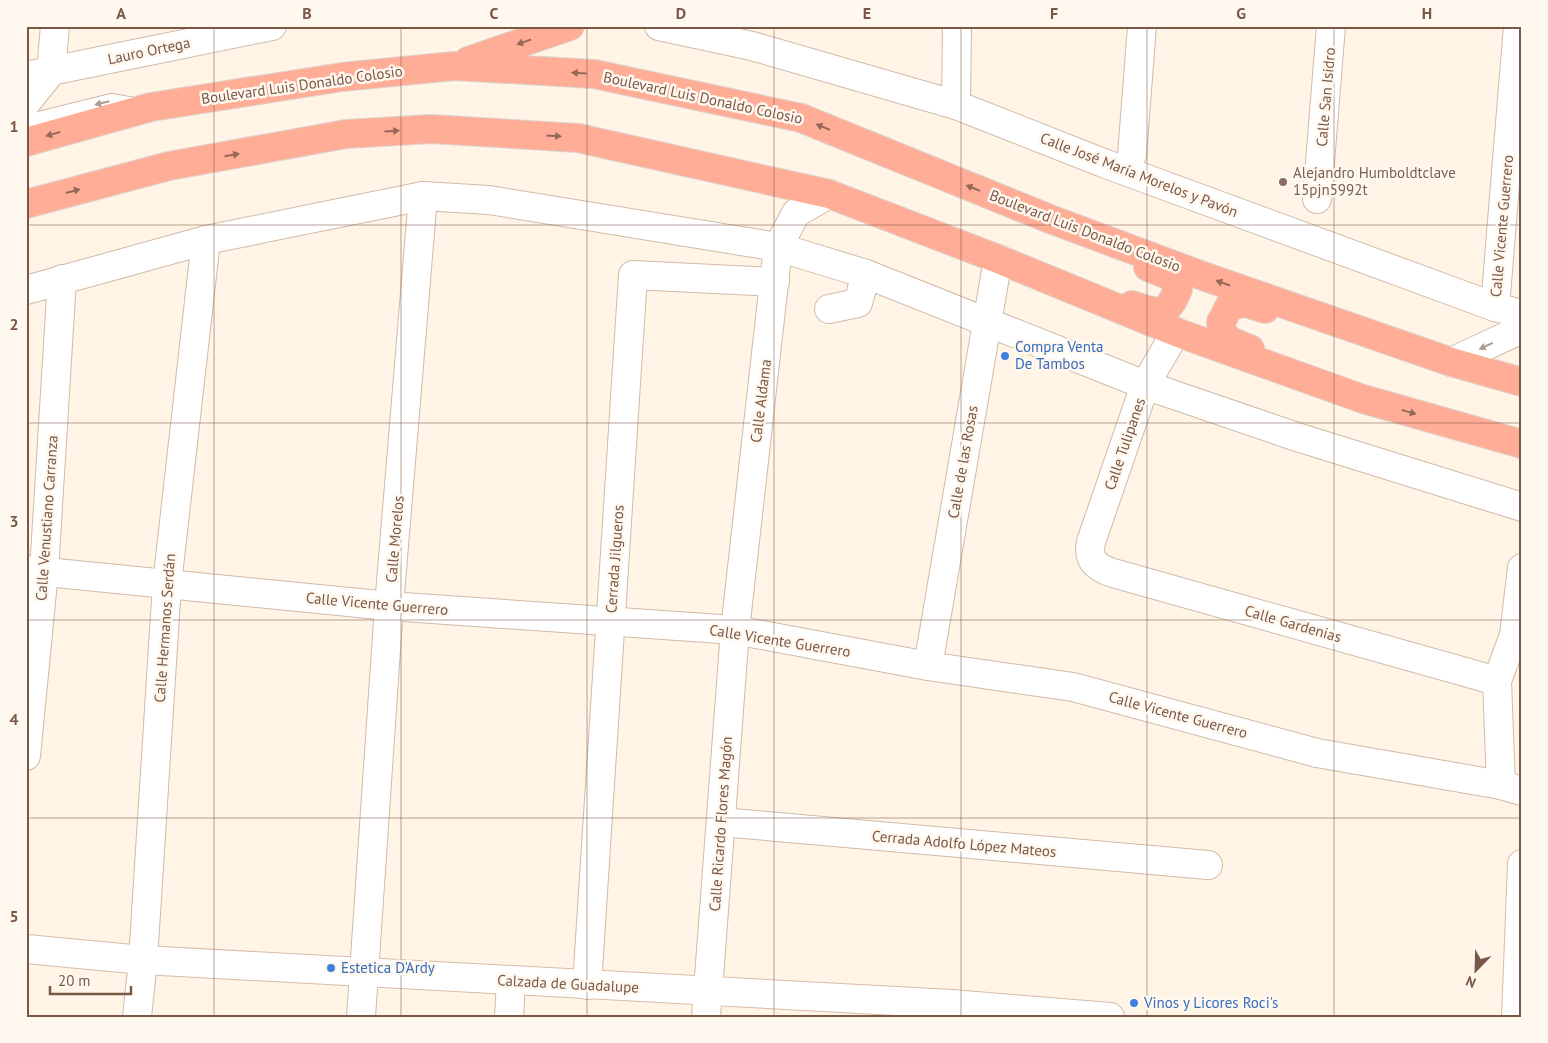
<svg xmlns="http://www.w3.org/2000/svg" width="1548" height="1043" viewBox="0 0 1548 1043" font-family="'PT Sans',sans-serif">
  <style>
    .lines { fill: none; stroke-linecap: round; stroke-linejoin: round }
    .lane-casing { stroke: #d2baa9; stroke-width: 16 }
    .street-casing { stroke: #d2baa9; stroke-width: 30 }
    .secondary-casing { stroke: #d8bca9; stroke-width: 30 }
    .highway-casing { stroke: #ddd3cf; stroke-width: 30 }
    .lane { stroke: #fff; stroke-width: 14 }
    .street { stroke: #fff; stroke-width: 28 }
    .secondary { stroke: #fff; stroke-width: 28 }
    .highway { stroke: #ffad96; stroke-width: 28 }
    .oneway { fill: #956857 }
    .oneway2 { fill: #b09a91 }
    .grid { fill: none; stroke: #7b5747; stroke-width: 1; stroke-opacity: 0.55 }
    .education-dot { fill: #8d6e63; stroke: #fff8ee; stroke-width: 2 }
    .shop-dot { fill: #3f7fe0; stroke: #fff8ee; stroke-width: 2 }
    .labels { text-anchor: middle; stroke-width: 5; stroke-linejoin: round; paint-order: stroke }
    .street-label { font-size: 15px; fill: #7b5747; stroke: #fff8ee }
    .education-label { font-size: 15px; fill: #785e54; stroke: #fff8ee; text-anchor: start }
    .shop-label { font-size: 15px; fill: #366cbe; stroke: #fff8ee; text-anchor: start }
    .neatline { fill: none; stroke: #7b5747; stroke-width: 2 }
    .grid-label { font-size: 16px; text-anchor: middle; font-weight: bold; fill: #7b5747 }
  </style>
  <rect width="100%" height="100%" fill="#fff4e5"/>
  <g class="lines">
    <defs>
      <polyline id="lane" points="26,122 111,101 135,105"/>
      <g id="street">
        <polyline points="659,26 752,46 956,105 1106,164 1495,307 1522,314"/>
        <polyline points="26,76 272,26"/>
        <polyline points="26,103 51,72 55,26"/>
        <polyline points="956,105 957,26"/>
        <polyline points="1132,155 1142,26"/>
        <polyline points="1317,199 1331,26"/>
        <polyline points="26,290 206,240 423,196 489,200 778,247 866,274 1145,385 1297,437 1522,507"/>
        <polyline points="1495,307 1518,26"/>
        <polyline points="829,309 858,303 866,274"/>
        <path d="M1176,332L1145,385L1091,542C1087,561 1097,568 1113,573L1497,681"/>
        <polyline points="1451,362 1522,329"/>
        <polyline points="26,570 389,606 735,630 928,666 1073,687 1317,753 1501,785 1522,791"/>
        <polyline points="928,666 998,259"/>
        <polyline points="26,756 44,571 62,279"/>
        <polyline points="1501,785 1497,681 1514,635 1522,568"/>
        <polyline points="721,822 1208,865"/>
        <polyline points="587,985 633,275 775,282"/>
        <polyline points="137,1017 143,960 167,584 206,240"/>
        <polyline points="361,1017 389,606 423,196"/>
        <polyline points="509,1017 511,980"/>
        <polyline points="706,1017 735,630 778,247 796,213 829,194"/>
      </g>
      <g id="secondary">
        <polyline points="26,949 143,960 952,1004 1110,1017"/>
        <polyline points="1516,1017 1522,864"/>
      </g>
      <g id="highway">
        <polyline points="468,61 570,26"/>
        <polyline points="26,142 151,107 342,77 454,66 594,74 801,118 1050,219 1203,276 1451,362 1522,382"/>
        <polyline points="26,204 169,166 346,134 431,129 578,138 829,194 998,259 1176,332 1363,399 1522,444"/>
        <path d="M1132,305C1158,314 1167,317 1178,289L1173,277L1148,267"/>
        <polyline points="1250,349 1232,342 1222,334 1221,322 1230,305 1246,303 1265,309"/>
      </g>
    </defs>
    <use href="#lane" class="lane-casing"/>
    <use href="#street" class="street-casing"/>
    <use href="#secondary" class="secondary-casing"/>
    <use href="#highway" class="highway-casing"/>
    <use href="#lane" class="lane"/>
    <use href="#street" class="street"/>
    <use href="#secondary" class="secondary"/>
    <use href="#highway" class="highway"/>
  </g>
  <defs><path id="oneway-solid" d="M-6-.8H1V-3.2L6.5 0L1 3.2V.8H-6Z" transform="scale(1.25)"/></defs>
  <g class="oneway">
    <use href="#oneway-solid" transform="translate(524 42) rotate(161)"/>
    <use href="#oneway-solid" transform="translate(579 73) rotate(-177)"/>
    <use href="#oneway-solid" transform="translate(823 127) rotate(-158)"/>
    <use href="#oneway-solid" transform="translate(392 131) rotate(-3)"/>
    <use href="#oneway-solid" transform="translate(53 134) rotate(164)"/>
    <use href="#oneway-solid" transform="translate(554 136) rotate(4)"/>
    <use href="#oneway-solid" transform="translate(232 155) rotate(-10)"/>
    <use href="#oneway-solid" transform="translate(973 188) rotate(-158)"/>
    <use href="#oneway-solid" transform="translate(73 191) rotate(-15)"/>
    <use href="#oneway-solid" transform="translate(1223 283) rotate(-161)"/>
    <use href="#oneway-solid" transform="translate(1409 412) rotate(16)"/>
  </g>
  <g class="oneway2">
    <use href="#oneway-solid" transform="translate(102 103) rotate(166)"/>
    <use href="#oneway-solid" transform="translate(1486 346) rotate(155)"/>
  </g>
  <path class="grid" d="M214,26V1017M401,26V1017M587,26V1017M774,26V1017M961,26V1017M1147,26V1017M1334,26V1017M26,225H1522M26,423H1522M26,620H1522M26,818H1522"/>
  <circle class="education-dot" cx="1283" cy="182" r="5"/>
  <g class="shop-dot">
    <circle cx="1005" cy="356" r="5"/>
    <circle cx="331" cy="968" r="5"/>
    <circle cx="1134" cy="1003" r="5"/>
  </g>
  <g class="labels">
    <g class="street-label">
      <text transform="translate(149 51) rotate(-12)" y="5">Lauro Ortega</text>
      <text transform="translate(302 85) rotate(-8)" y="5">Boulevard Luis Donaldo Colosio</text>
      <text transform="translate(1326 97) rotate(-85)" y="5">Calle San Isidro</text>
      <text transform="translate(703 98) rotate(12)" y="5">Boulevard Luis Donaldo Colosio</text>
      <text transform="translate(1139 175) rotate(21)" y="5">Calle José María Morelos y Pavón</text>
      <text transform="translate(1502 226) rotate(-85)" y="5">Calle Vicente Guerrero</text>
      <text transform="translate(1085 231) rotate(21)" y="5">Boulevard Luis Donaldo Colosio</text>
      <text transform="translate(761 401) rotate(-83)" y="5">Calle Aldama</text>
      <text transform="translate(1125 444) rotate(-71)" y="5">Calle Tulipanes</text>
      <text transform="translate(963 462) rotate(-80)" y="5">Calle de las Rosas</text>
      <text transform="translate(47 518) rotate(-86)" y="5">Calle Venustiano Carranza</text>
      <text transform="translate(395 539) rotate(-85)" y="5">Calle Morelos</text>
      <text transform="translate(615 559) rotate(-86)" y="5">Cerrada Jilgueros</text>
      <text transform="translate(377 604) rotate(5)" y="5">Calle Vicente Guerrero</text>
      <text transform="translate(1293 624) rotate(16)" y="5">Calle Gardenias</text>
      <text transform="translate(165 628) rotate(-86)" y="5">Calle Hermanos Serdán</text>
      <text transform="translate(780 641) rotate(9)" y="5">Calle Vicente Guerrero</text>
      <text transform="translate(1178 715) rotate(15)" y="5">Calle Vicente Guerrero</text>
      <text transform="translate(721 824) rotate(-86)" y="5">Calle Ricardo Flores Magón</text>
      <text transform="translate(964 844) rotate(5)" y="5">Cerrada Adolfo López Mateos</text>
      <text transform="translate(568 984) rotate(3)" y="5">Calzada de Guadalupe</text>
    </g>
    <g class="education-label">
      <text x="1293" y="178">Alejandro Humboldtclave<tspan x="1293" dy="17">15pjn5992t</tspan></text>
    </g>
    <g class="shop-label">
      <text x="1015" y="352">Compra Venta<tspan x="1015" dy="17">De Tambos</tspan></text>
      <text x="341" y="973">Estetica D'Ardy</text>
      <text x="1144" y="1008">Vinos y Licores Roci's</text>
    </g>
  </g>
  <rect width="1548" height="1043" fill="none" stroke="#fff8ee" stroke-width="55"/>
  <g transform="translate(1476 970) rotate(203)" stroke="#fff8ee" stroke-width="4" paint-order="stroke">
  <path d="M0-4L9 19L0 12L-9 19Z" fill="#7b5747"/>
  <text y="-8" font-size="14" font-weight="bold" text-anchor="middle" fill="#7b5747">N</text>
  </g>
  <path d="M50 986v8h81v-8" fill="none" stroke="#7b5747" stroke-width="2.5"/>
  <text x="58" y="986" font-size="15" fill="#7b5747" stroke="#fff8ee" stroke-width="4" paint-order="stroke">20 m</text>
  <rect x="28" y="28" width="1492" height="988" class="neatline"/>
  <g class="grid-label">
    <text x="121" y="19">A</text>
    <text x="307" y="19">B</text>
    <text x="494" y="19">C</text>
    <text x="681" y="19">D</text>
    <text x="867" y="19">E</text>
    <text x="1054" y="19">F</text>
    <text x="1241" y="19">G</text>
    <text x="1427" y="19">H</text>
    <text x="14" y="132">1</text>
    <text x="14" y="330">2</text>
    <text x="14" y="527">3</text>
    <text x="14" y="725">4</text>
    <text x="14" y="922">5</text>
  </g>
</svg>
